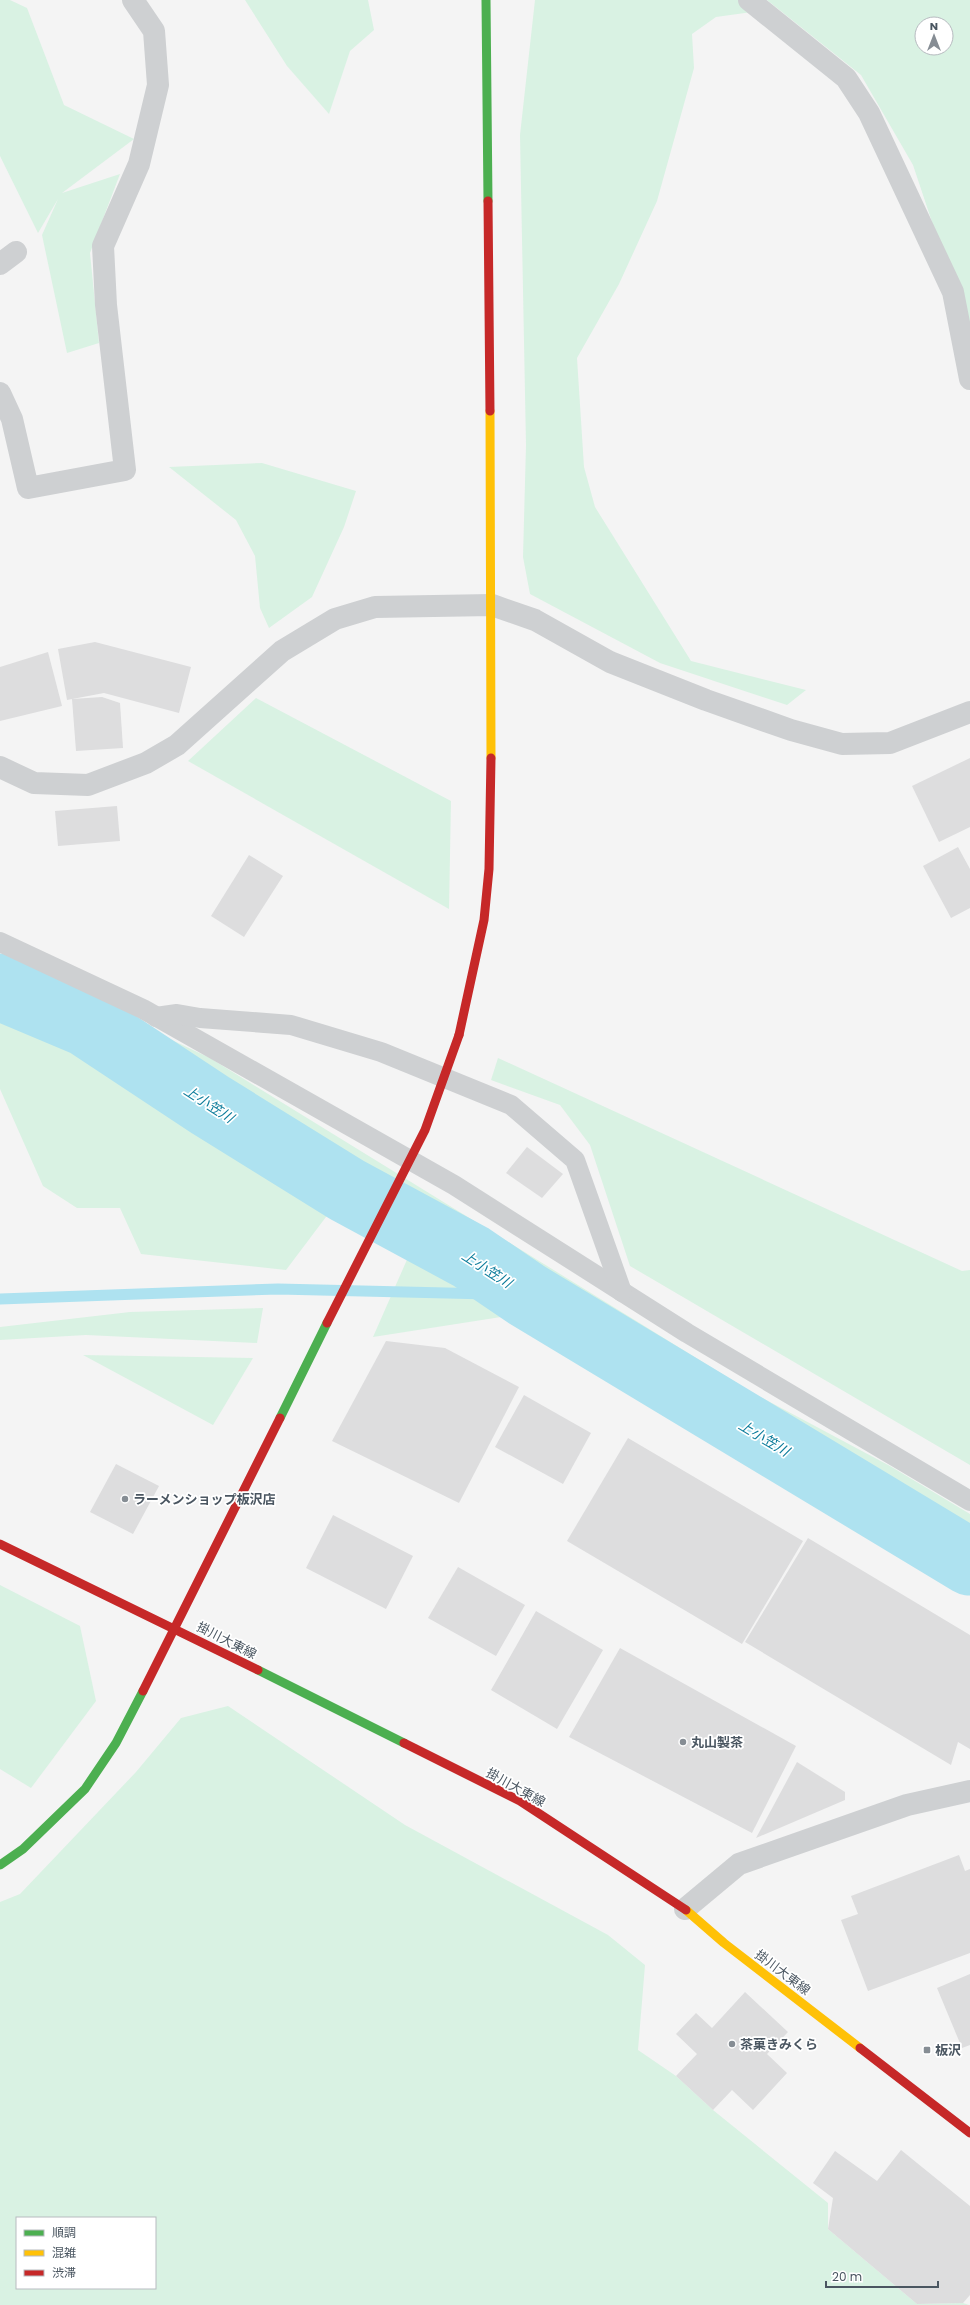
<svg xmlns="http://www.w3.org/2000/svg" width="970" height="2305" viewBox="0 0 970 2305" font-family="Poppins,'Noto Sans JP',sans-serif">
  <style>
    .green { fill: #d9f2e3; fill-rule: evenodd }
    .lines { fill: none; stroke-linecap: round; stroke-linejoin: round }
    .stream { stroke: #aee2f0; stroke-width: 11 }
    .river { stroke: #aee2f0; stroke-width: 67 }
    .building { fill: #ddddde }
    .lane { stroke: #ced0d2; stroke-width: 20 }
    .street { stroke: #ced0d2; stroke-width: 22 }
    .fast { stroke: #4caf50; stroke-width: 9 }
    .slow { stroke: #ffc107; stroke-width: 9 }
    .jam { stroke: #c62828; stroke-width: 9 }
    .jam-bridge { stroke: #c62828; stroke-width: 9 }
    .poi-dot { fill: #868d94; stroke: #fff; stroke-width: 1.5 }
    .labels { text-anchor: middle; stroke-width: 3.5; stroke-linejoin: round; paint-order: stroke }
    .poi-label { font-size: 13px; font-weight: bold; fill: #4a5661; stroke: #fff; text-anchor: start }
    .street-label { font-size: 13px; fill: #4a5661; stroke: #fff }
    .water-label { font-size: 14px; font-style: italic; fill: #0c7c9b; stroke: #fff }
  </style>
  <rect width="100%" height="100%" fill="#f4f4f4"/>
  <g class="green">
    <polygon points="0,0 10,0 27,8 64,105 134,139 62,193 120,174 90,253 99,343 67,353 42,235 58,199 38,233 0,156"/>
    <polygon points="245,0 368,0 374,30 350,51 329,114 287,66"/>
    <polygon points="535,0 741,0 752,12 716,17 692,34 694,68 657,201 619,284 577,358 584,467 595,507 691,661 806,690 787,705 660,663 530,594 523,557 526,445 520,135"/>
    <path d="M767,0H970V336L913,165L861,75ZM922,24H946V48H922Z"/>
    <polygon points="262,463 356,491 344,527 312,597 269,628 260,608 255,556 236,520 169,467"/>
    <polygon points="256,698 451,801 449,909 188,761"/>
    <polygon points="0,959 210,1058 753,1393 890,1466 970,1514 970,1593 642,1397 501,1317 373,1337 413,1246 335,1205 286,1270 141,1254 120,1208 77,1208 43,1186 0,1089"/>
    <polygon points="498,1058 962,1271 970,1270 970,1465 630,1266 590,1145 560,1105 491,1080"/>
    <polygon points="263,1308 257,1343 86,1335 0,1340 0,1327 130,1312"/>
    <polygon points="83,1355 253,1358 213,1425"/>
    <polygon points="0,1585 80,1626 96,1701 31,1788 0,1769"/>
    <path d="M228,1706L405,1825L608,1935L645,1965L638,2050L676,2076L713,2110L828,2203V2229L917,2304L963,2303L969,2305H0V1902L20,1894L136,1772L181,1718ZM17,2218H155V2288H17Z"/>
  </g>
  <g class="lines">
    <polyline class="stream" points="0,1299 278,1289 527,1295"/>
    <polyline class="river" points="0,987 86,1023 210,1105 347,1190 471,1257 527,1295 970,1562"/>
  </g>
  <g class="building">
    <polygon points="95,642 191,667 179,713 104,693 67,700 58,649"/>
    <polygon points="48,652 62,706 0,721 0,667"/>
    <polygon points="102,697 120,703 123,748 76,751 72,699"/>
    <polygon points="970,758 970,827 939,842 912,786"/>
    <polygon points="117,806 120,841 58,846 55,811"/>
    <polygon points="958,847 970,869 970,908 951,918 923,866"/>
    <polygon points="249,855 283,876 244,937 211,916"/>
    <polygon points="527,1147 563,1174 542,1198 506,1173"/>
    <polygon points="386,1341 445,1348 519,1387 459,1503 332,1441"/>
    <polygon points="524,1395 591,1433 563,1484 495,1447"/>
    <polygon points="628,1438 803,1541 742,1644 567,1541"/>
    <polygon points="116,1464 159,1486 133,1534 90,1512"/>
    <polygon points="333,1515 413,1556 386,1609 306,1568"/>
    <polygon points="808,1538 970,1635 970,1749 958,1742 951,1765 745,1642"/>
    <polygon points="458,1567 525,1605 496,1656 428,1618"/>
    <polygon points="536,1611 603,1650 557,1729 491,1690"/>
    <polygon points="620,1648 796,1746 752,1833 569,1737"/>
    <polygon points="797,1762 845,1792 845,1800 756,1838"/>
    <polygon points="959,1855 965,1871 970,1869 970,1953 868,1991 841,1920 858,1914 851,1896"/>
    <polygon points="970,1974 970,2045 962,2048 937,1988"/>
    <polygon points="745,1992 788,2032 767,2054 787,2073 753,2110 732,2090 713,2110 676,2076 697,2054 676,2034 696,2013 712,2028"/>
    <polygon points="901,2150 970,2206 970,2295 963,2303 917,2304 828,2229 833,2198 813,2183 835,2151 877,2181"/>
  </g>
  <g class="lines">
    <g class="lane">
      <polyline points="0,942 143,1009 454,1185 687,1333 970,1501"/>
      <polyline points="156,1017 177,1014 200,1018 291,1025 381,1052 511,1105 575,1160 622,1292"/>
    </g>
    <g class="street">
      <polyline points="749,0 846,78 869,113 953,292 970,379"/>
      <polyline points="0,264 16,252"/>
      <polyline points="0,393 12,419 28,488 125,470 106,305 103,246 139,164 158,85 154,31 133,0"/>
      <polyline points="0,767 34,783 88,785 146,763 177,745 282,651 335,619 375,607 492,605 535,620 610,662 706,700 791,730 842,744 890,743 970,712"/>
      <polyline points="685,1909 739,1864 907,1805 970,1791"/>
    </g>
    <g class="fast">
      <polyline points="486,0 488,201"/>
      <polyline points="280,1418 327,1323"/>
      <polyline points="258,1670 404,1743"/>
      <polyline points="0,1865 23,1849 85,1789 116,1743 143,1691"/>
    </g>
    <g class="slow">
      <polyline points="490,411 491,758"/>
      <polyline points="686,1910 724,1943 860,2048"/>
    </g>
    <g class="jam">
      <polyline points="488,201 490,411"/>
      <polyline points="459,1035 484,920 489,869 491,758"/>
      <polyline points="0,1544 258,1670"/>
      <polyline points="143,1691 280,1418"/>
      <polyline points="404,1743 520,1801 686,1910"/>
      <polyline points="860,2048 970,2133"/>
    </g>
    <polyline class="jam-bridge" points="327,1323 425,1130 459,1035"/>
  </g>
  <g class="poi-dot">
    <circle cx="125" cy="1499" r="4"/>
    <circle cx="683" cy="1742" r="4"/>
    <circle cx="732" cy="2044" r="4"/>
    <rect x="923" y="2046" width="8" height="8" rx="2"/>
  </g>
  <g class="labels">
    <g class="poi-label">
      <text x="133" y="1504">ラーメンショップ板沢店</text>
      <text x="691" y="1747">丸山製茶</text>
      <text x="740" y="2049">茶菓きみくら</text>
      <text x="935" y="2055">板沢</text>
    </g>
    <g class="street-label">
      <text transform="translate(227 1640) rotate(27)" y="5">掛川大東線</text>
      <text transform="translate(516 1787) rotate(29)" y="5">掛川大東線</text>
      <text transform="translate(783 1972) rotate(37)" y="5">掛川大東線</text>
    </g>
    <g class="water-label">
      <text transform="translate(209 1104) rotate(33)" y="5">上小笠川</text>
      <text transform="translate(487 1269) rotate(33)" y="5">上小笠川</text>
      <text transform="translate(764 1438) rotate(31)" y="5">上小笠川</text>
    </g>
  </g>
  <rect x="16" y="2217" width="140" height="72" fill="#ffffff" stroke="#b7bbc0"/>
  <rect x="24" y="2230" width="20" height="6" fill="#4caf50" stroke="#b7bbc0"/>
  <text x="52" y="2237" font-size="12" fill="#4a5661">順調</text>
  <rect x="24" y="2250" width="20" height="6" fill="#ffc107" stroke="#b7bbc0"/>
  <text x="52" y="2257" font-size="12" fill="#4a5661">混雑</text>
  <rect x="24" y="2270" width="20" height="6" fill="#c62828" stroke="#b7bbc0"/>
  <text x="52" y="2277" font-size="12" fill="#4a5661">渋滞</text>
  <g transform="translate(934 36)"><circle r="19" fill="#ffffff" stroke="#b7bbc0"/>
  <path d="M0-3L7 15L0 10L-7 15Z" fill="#868d94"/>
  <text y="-6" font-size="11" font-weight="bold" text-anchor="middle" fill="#4a5661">N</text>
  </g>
  <path d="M826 2281v6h112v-6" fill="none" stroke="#4a5661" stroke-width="2"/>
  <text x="832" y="2281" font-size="12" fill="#4a5661" stroke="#ffffff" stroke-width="3" paint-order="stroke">20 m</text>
</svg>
